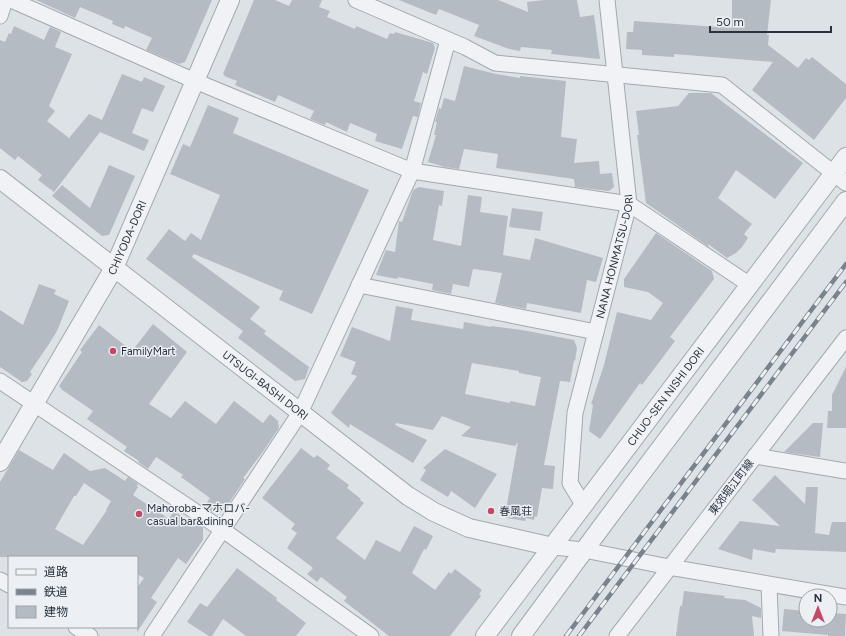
<svg xmlns="http://www.w3.org/2000/svg" width="846" height="636" viewBox="0 0 846 636" font-family="Figtree,'Noto Sans JP',sans-serif">
  <style>
    .building { fill: #b5bbc2; fill-rule: evenodd }
    .lines { fill: none; stroke-linecap: round; stroke-linejoin: round }
    .minor-casing { stroke: #a3a9b0; stroke-width: 17 }
    .tertiary-casing { stroke: #a3a9b0; stroke-width: 20 }
    .minor { stroke: #f0f2f5; stroke-width: 15 }
    .tertiary { stroke: #f0f2f5; stroke-width: 18 }
    .rail-casing { stroke: #78838e; stroke-width: 4.5 }
    .rail { stroke: #ecf0f4; stroke-width: 3; stroke-dasharray: 9; stroke-linecap: butt }
    .poi-dot { fill: #c44969; stroke: #ecf0f4; stroke-width: 1.5 }
    .labels { text-anchor: middle; stroke-width: 3; stroke-linejoin: round; paint-order: stroke }
    .street-label { font-size: 11px; fill: #28313c; stroke: #ecf0f4 }
    .poi-label { font-size: 11px; fill: #28313c; stroke: #ecf0f4; text-anchor: start }
  </style>
  <rect width="100%" height="100%" fill="#dde2e6"/>
  <g class="building">
    <polygon points="36,0 212,0 185,62 179,64 146,50 152,38 125,26 124,29 112,24 113,21 80,7 75,18"/>
    <polygon points="254,0 275,0 289,6 292,0 322,0 319,7 330,11 327,17 355,29 356,26 387,39 390,33 394,34 395,32 433,43 435,48 427,74 423,72 414,101 421,103 418,117 413,116 402,149 375,141 377,134 350,123 347,132 326,122 325,125 310,119 314,111 278,95 275,102 235,85 237,81 224,76 225,75 223,74"/>
    <polygon points="399,0 498,0 528,12 527,2 544,0 577,0 580,17 594,15 600,59 551,54 552,50 521,47 520,51 509,49 474,36 479,25 439,9 436,15"/>
    <polygon points="732,0 771,0 767,35 769,35 768,45 798,68 806,58 809,60 812,57 846,84 846,98 814,140 752,90 773,62 674,54 674,57 642,55 642,50 626,49 627,32 633,32 634,21 732,28"/>
    <polygon points="14,26 44,40 50,27 61,32 55,47 72,54 49,106 55,111 47,121 69,138 89,114 102,120 122,74 142,82 144,77 165,86 153,112 142,108 132,133 149,140 144,151 100,132 54,192 38,180 42,175 18,156 15,160 0,148 0,40 5,42 9,33 11,34"/>
    <polygon points="464,66 496,74 520,78 520,76 566,81 561,137 577,139 574,163 599,161 600,174 612,173 614,187 609,191 575,187 574,179 496,168 498,154 464,149 459,169 445,167 428,162 436,135 434,135 437,122 435,122 439,108 441,109 444,98 455,101"/>
    <polygon points="689,93 711,93 803,163 775,199 736,170 718,198 752,224 744,234 748,238 742,247 736,253 727,258 708,244 709,247 646,203 637,135 639,135 636,111 678,106"/>
    <polygon points="208,105 239,118 233,133 369,190 312,314 279,300 283,291 194,254 192,257 260,307 250,319 266,331 264,334 309,367 305,379 295,381 238,338 243,331 146,259 169,229 185,241 191,233 201,240 220,195 170,174 183,144 190,147"/>
    <polygon points="109,165 135,176 109,235 102,236 52,196 62,185 90,208"/>
    <polygon points="419,187 444,191 442,206 439,205 433,240 461,246 468,195 482,197 480,212 508,216 503,255 530,260 535,238 603,258 596,282 587,280 581,313 527,303 526,309 495,303 502,273 473,269 469,287 453,284 451,294 432,290 433,284 398,277 397,279 376,275 386,250 395,252 399,221 402,222 413,190"/>
    <polygon points="512,208 543,212 540,231 509,227"/>
    <polygon points="656,233 712,271 714,279 670,337 675,341 642,385 640,383 600,439 589,431 593,405 591,404 604,365 617,312 651,320 663,303 648,292 624,287 624,279"/>
    <polygon points="39,284 56,290 54,294 69,301 57,331 49,344 30,372 32,374 27,381 22,382 0,367 0,310 23,325"/>
    <path d="M396,306L413,309L411,320L463,329L464,322L491,327V326L522,330L574,340L577,348L575,361L574,360L570,382L560,381L544,465L555,466L553,489L542,488L537,517L535,516L534,520L526,518L525,521L506,518L507,515H505L518,442L515,446L461,436L471,427L442,416L433,430L396,423L395,425L427,440L413,463L350,424L349,428L331,413L357,376L351,374L356,362L340,356L352,327L390,341ZM472,363L519,371V373L541,377L535,406L510,401V403L465,394Z"/>
    <polygon points="153,324 187,352 149,404 171,418 185,401 216,424 234,401 263,423 270,414 278,421 279,428 262,453 243,478 245,479 223,512 212,512 204,507 210,498 181,477 183,475 156,457 148,469 138,462 139,461 124,451 127,447 87,419 93,411 61,389 61,388 59,386 82,352 80,350 99,325 132,351"/>
    <polygon points="846,367 846,428 827,428 828,411 832,411 832,395"/>
    <polygon points="813,423 823,423 820,457 784,452"/>
    <polygon points="301,448 314,458 317,455 330,465 327,469 349,485 347,488 361,499 360,500 364,503 336,538 365,560 376,540 400,552 414,526 433,536 426,550 424,549 412,573 435,590 449,572 451,574 455,569 482,590 479,594 481,596 450,636 389,636 344,601 347,597 321,577 317,582 307,574 313,568 287,548 297,533 291,529 295,524 262,498"/>
    <polygon points="445,449 497,474 475,508 451,491 448,497 420,480 426,470 423,468"/>
    <path d="M19,450L53,470L64,453L90,471L105,468L125,481L128,477L138,484L137,486L138,487L133,495L169,519L174,511L193,524L194,522L203,527V540L186,564L178,558L151,598L157,602L137,632V588L144,578L137,574V557H0V482ZM84,483L111,501L106,510H107L83,545L55,529L74,496H76Z"/>
    <polygon points="775,475 805,504 806,487 818,487 815,533 829,535 832,522 846,522 846,552 776,549 775,553 753,549 752,560 718,549 740,521 780,526 752,500"/>
    <polygon points="237,568 277,598 276,600 306,623 296,636 246,636 223,619 212,636 209,636 187,622 200,603 207,607"/>
    <polygon points="684,591 725,596 724,598 745,600 761,608 761,618 752,616 754,636 676,636 680,606 682,606"/>
    <polygon points="784,609 806,611 806,620 830,620 830,613 846,614 845,636 828,636 828,635 782,631"/>
  </g>
  <g class="lines">
    <defs>
      <g id="minor">
        <polyline points="11,0 195,81 412,171 629,204 750,285"/>
        <polyline points="356,0 465,47 495,63 722,85 846,183"/>
        <polyline points="0,16 5,0"/>
        <polyline points="359,285 596,332"/>
        <polyline points="0,381 223,530 371,636"/>
        <polyline points="755,456 846,471"/>
        <path id="s1" d="M584,506L570,483L575,413L629,204L607,0"/>
        <polyline points="553,547 584,550 669,567 846,597"/>
        <polyline points="0,580 9,585"/>
        <polyline points="769,585 771,636"/>
        <polyline points="76,627 90,636"/>
        <polyline points="152,636 300,413 412,171 448,40"/>
        <polyline points="617,636 846,338"/>
      </g>
      <g id="tertiary">
        <path id="s2" d="M0,179L408,496L434,512L469,528L553,547"/>
        <path id="s3" d="M0,462L114,268L230,0"/>
        <path id="s4" d="M485,636L846,157"/>
        <polyline points="521,636 605,522 846,201"/>
      </g>
    </defs>
    <use href="#minor" class="minor-casing"/>
    <use href="#tertiary" class="tertiary-casing"/>
    <use href="#minor" class="minor"/>
    <use href="#tertiary" class="tertiary"/>
    <defs>
      <g id="rail">
        <polyline points="566,636 846,264"/>
        <polyline points="579,636 846,282"/>
      </g>
    </defs>
    <use href="#rail" class="rail-casing"/>
    <use href="#rail" class="rail"/>
  </g>
  <g class="poi-dot">
    <circle cx="113" cy="351" r="4"/>
    <circle cx="491" cy="511" r="4"/>
    <circle cx="139" cy="514" r="4"/>
  </g>
  <g class="labels">
    <g class="street-label">
      <text dy="4" stroke="none"><textPath href="#s3" startOffset="258">CHIYODA-DORI</textPath></text>
      <text dy="4" stroke="none"><textPath href="#s1" startOffset="259">NANA HONMATSU-DORI</textPath></text>
      <text dy="4" stroke="none"><textPath href="#s2" startOffset="336">UTSUGI-BASHI DORI</textPath></text>
      <text dy="4" stroke="none"><textPath href="#s4" startOffset="300">CHUO-SEN NISHI DORI</textPath></text>
      <text transform="translate(731 487) rotate(-53)" y="4">東郊堀江町線</text>
    </g>
    <g class="poi-label">
      <text x="121" y="355">FamilyMart</text>
      <text x="147" y="512">Mahoroba-マホロバ-<tspan x="147" dy="13">casual bar&amp;dining</tspan></text>
      <text x="499" y="515">春風荘</text>
    </g>
  </g>
  <rect x="8" y="556" width="130" height="72" fill="#ecf0f4" stroke="#9ea4aa"/>
  <rect x="16" y="569" width="20" height="6" fill="#f0f2f5" stroke="#9ea4aa"/>
  <text x="44" y="576" font-size="12" fill="#28313c">道路</text>
  <rect x="16" y="589" width="20" height="6" fill="#78838e" stroke="#9ea4aa"/>
  <text x="44" y="596" font-size="12" fill="#28313c">鉄道</text>
  <rect x="16" y="606" width="20" height="12" fill="#b5bbc2" stroke="#9ea4aa"/>
  <text x="44" y="616" font-size="12" fill="#28313c">建物</text>
  <g transform="translate(818 608)"><circle r="19" fill="#ecf0f4" stroke="#9ea4aa"/>
  <path d="M0-3L7 15L0 10L-7 15Z" fill="#c44969"/>
  <text y="-6" font-size="11" font-weight="bold" text-anchor="middle" fill="#28313c">N</text>
  </g>
  <path d="M710 26v6h121v-6" fill="none" stroke="#28313c" stroke-width="2"/>
  <text x="716" y="26" font-size="12" fill="#28313c" stroke="#ecf0f4" stroke-width="3" paint-order="stroke">50 m</text>
</svg>
